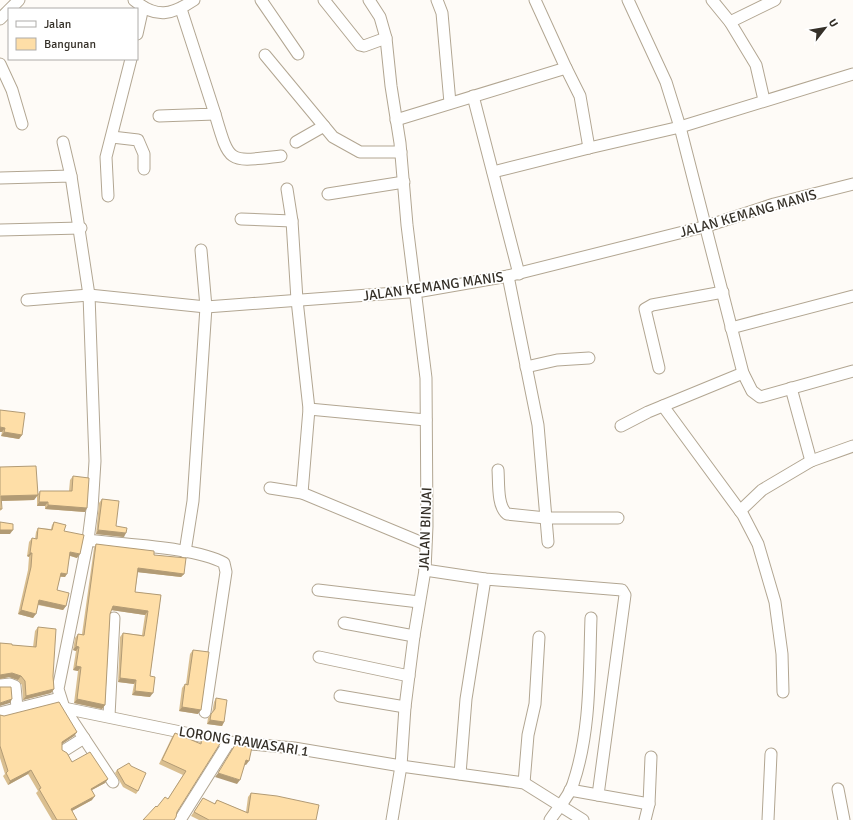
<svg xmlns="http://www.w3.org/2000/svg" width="853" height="820" viewBox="0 0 853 820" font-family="Signika,sans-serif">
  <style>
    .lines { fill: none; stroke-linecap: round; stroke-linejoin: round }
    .minor-casing { stroke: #b2a692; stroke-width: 13 }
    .minor { stroke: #fff; stroke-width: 11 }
    .wall { fill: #dabf90 }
    .shaded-wall { fill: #b29b75 }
    .building { fill: #fedea7; stroke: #b29b75 }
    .labels { text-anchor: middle; stroke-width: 3.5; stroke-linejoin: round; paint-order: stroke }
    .street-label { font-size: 14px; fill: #353028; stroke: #fff }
  </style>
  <rect width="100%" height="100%" fill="#fefbf7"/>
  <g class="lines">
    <defs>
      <g id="minor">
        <path d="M134,0C156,19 172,15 194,0"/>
        <polyline points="261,0 298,54"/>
        <polyline points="324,0 360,45 364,46 386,38"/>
        <polyline points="369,0 380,17 386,38 391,86 400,143 407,225 426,378 427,526 425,570 414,636 405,707 401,766 392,820"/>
        <polyline points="437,0 442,13 450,103"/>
        <polyline points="535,0 566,68"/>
        <polyline points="628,0 666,82 680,127 743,373 752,391 760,397 853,371"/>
        <polyline points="712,0 730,22 756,65 764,100"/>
        <polyline points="10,9 19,0"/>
        <polyline points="0,19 9,10"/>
        <polyline points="730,22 775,0"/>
        <polyline points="137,34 143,7"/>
        <polyline points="265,55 333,137 360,152 401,152"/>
        <polyline points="0,64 12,90 22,124"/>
        <polyline points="473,96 519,274"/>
        <path d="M215,114C230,165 228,162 281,156"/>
        <polyline points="159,116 215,114 181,9"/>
        <polyline points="396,120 566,68 580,96 589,148 680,127 853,74"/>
        <polyline points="112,137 138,140 144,154 144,169"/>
        <polyline points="63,142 71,176"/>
        <polyline points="296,142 324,126"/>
        <polyline points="493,172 589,148"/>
        <polyline points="0,178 71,176 89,295 95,461 92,509 88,540"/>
        <polyline points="287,189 292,221 297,300 309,409 302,493"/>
        <polyline points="328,194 404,182"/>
        <polyline points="108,196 106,157 131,59"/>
        <polyline points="241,219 292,221"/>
        <polyline points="0,230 81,228"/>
        <polyline points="508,276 538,425 548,542"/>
        <polyline points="27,300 89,295 206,307 422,291 508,276 707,226 774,204 853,184"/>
        <polyline points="731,328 853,296"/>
        <polyline points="526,367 557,360 589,358"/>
        <polyline points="659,368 645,309 652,305 723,292"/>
        <polyline points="791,388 811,461"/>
        <polyline points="663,406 743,515 758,544 775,602 782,654 783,692"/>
        <polyline points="309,409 426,420"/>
        <polyline points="621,426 648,412 743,373"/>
        <path d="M498,470C499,483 497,506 507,514L546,518H618"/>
        <polyline points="270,488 302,493 425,544"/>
        <polyline points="740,511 762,490 811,461 853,446"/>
        <polyline points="185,552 193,501 206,307 201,250"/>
        <polyline points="425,570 485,579 622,590 625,595 598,795 649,804"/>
        <polyline points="318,590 419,602"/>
        <polyline points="344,623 414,636"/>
        <polyline points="319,657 409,676"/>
        <polyline points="0,685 10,684 15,686 17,708"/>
        <polyline points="340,696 405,707"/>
        <polyline points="64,708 229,742 294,748 401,766 524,783 583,820"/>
        <polyline points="0,713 60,698"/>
        <polyline points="109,716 114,618"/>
        <polyline points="65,750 84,738"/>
        <polyline points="460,774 466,699 485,579"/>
        <path d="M113,782L64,708L58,689L88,540C124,545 195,547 224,563L226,572L205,712"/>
        <polyline points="524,783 528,735 535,704 539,637"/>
        <polyline points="838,789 844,820"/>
        <polyline points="570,790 598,795"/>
        <polyline points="180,820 229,742"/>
        <path d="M550,820C557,809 569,797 573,784C591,731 589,673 591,618"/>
        <polyline points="645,820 649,804 651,757"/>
        <polyline points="768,820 771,754"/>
      </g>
    </defs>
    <use href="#minor" class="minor-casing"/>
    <use href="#minor" class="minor"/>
  </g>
  <g class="wall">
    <polygon points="0,410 22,435 19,439 1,436 2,432"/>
    <polygon points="0,467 38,494 40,491 69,491 70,480 73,476 85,512 45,509 45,506 37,506 37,495 34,500 1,501 2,509 0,511"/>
    <polygon points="102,499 116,526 124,537 96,534 99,503"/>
    <polygon points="54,522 64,531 77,558 70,556 65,577 60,577 57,590 66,606 63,610 38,605 33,618 18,614 28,570 29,557 27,556 29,542 32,538 35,539 36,532 38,528 51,529 52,525"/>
    <polygon points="96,544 154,555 184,574 181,577 138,572 135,592 161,595 150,676 150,697 132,695 134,684 118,682 120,637 123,633 142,635 145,615 111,610 110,614 105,705 102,709 74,703 78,671 73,670 76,651 73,650 75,638 78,634 82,634 94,548"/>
    <polygon points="38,627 53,676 54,689 51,693 23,700 22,685 18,680 9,677 0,679 0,643 12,645 33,647 35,631"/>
    <polygon points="193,650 198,714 179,711 182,688 185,684 186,684 190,654"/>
    <polygon points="216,698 224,722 222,726 207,724 208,718 212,713 214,702"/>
    <polygon points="0,715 77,732 74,736 62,744 62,750 72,762 108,779 105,783 92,790 92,800 72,811 77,820 52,820 36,793 38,791 28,774 8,785 3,776 5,774 0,758"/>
    <polygon points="175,733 199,743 202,739 177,812 157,807 168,799 183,775 159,764 172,737"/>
    <polygon points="117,770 138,791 136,794 123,787 115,773"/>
    <polygon points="251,793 316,820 199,820 191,816 203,798 214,804 217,800 246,812 248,797"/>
  </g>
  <g class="shaded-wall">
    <polygon points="0,427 5,428 2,432 0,432"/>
    <polygon points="4,432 22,435 19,439 1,436"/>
    <polygon points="38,495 34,500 0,501 1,496"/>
    <polygon points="39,502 48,502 45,506 37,506"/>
    <polygon points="48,505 87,508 85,512 45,509"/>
    <polygon points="0,530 13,530 10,534 0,534"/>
    <polygon points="98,530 126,533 124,537 96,534"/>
    <polygon points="70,552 80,554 77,558 68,555"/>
    <polygon points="30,553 32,553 29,557 27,556"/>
    <polygon points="138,568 184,574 181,577 136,572"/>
    <polygon points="61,573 67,574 65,577 58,576"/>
    <polygon points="39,600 66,606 63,610 36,604"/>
    <polygon points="113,606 148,611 145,615 111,610"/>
    <polygon points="21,610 36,614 33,618 18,614"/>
    <polygon points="76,646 79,647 76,651 73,650"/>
    <polygon points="76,666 81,667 78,671 73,670"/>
    <polygon points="12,673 21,676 18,680 9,677 0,679 0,675"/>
    <polygon points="120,678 136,680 134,684 118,682"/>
    <polygon points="54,689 51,693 23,700 26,696"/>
    <polygon points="135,691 153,693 150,697 132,695"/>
    <polygon points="12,699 10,703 0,706 0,703"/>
    <polygon points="77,699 105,705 102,709 74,703"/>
    <polygon points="182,707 201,710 198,714 179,711"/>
    <polygon points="210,720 224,722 222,726 207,724"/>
    <polygon points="77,732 74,736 59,746 62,742"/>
    <polygon points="246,760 249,761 246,765 243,764"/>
    <polygon points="31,770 28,774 8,785 10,781"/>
    <polygon points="218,773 240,780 237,784 215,777"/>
    <polygon points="108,779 105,783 88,792 91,789"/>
    <polygon points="95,796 92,800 68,813 71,809"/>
  </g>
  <g class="building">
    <polygon points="0,410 25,413 22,435 4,432 5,428 0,427"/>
    <polygon points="36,466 38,495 1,496 2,509 0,509 0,467"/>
    <polygon points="73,476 89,478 87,508 48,505 48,502 39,502 40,491 72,491"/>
    <polygon points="102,499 119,501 116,526 127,528 126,533 98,530"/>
    <polygon points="0,522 13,524 13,530 0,530"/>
    <polygon points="54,522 66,525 64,531 84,535 80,554 70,552 67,574 61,573 57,590 69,593 66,606 39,600 36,614 21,610 31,567 32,553 30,553 32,538 37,539 38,528 52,530"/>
    <polygon points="96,544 154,551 154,555 186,558 184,574 138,568 135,592 161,595 150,676 155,677 153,693 135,691 136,680 120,678 123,633 144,636 148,611 113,606 110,614 105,705 77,699 81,667 76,666 79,647 76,646 78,634 84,635"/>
    <polygon points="38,627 56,629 53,676 54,689 26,696 25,681 21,676 12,673 0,675 0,643 12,644 12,645 36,647"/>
    <polygon points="193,650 209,652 201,710 182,707 185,684 188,685"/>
    <polygon points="0,687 11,687 12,699 0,703"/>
    <polygon points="216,698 227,700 224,722 210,720 211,714 215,709"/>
    <polygon points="59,702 77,732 62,742 62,750 67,753 72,762 90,752 108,779 91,789 95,796 71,809 77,820 57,820 39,789 41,788 31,770 10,781 6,773 8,771 0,746 0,715 4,716"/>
    <polygon points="175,733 201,744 202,739 221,742 177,812 176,817 174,820 143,820 156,806 157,807 165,797 168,799 186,771 162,760"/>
    <polygon points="235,745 252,747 249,761 246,760 240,780 218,773"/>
    <polygon points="129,763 131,766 146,773 138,791 125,784 117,770"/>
    <polygon points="251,793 277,796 319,805 316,820 209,820 194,812 203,798 215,804 217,800 248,813"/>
  </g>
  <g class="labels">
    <g class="street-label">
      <text transform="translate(748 213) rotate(-16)" y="5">JALAN KEMANG MANIS</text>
      <text transform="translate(433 286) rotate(-8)" y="5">JALAN KEMANG MANIS</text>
      <text transform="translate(425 529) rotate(-88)" y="5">JALAN BINJAI</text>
      <text transform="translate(244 741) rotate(9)" y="5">LORONG RAWASARI 1</text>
    </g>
  </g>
  <rect x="8" y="8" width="130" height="52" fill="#ffffff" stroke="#aeaca9"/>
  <rect x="16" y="21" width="20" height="6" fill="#ffffff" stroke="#aeaca9"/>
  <text x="44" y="28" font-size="12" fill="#353028">Jalan</text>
  <rect x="16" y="38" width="20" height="12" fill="#fedea7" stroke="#aeaca9"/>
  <text x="44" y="48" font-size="12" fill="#353028">Bangunan</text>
  <g transform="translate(825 28) rotate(59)" stroke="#ffffff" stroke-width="3" paint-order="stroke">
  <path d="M0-3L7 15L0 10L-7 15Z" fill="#353028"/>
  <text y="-6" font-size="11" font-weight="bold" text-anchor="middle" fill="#353028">U</text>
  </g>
</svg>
